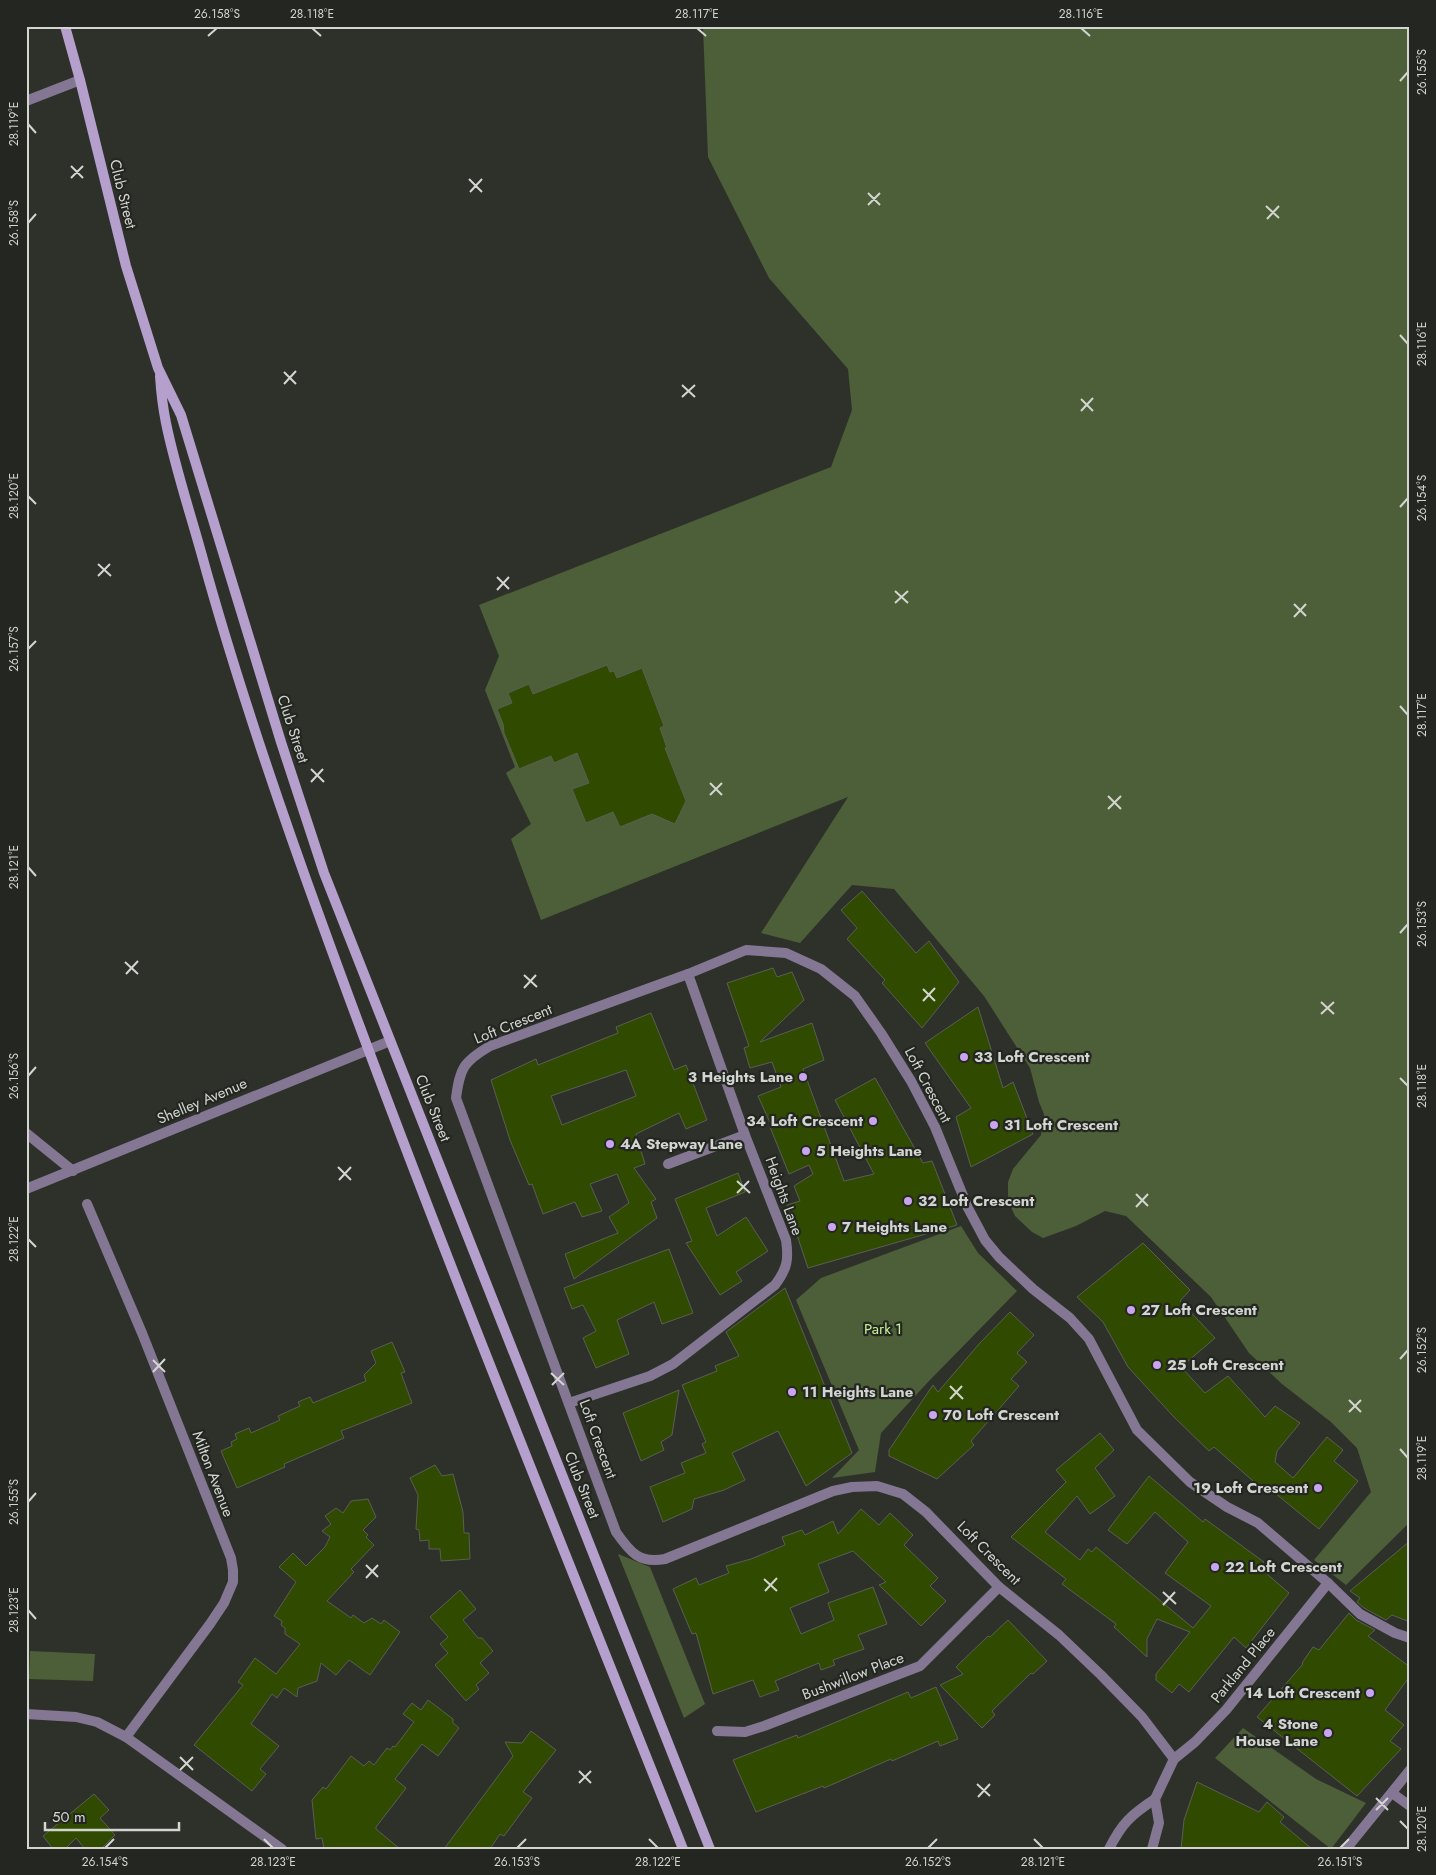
<svg xmlns="http://www.w3.org/2000/svg" width="1436" height="1875" viewBox="0 0 1436 1875" font-family="Jost,sans-serif">
  <style>
    .green { fill: #4d5f38 }
    .building { fill: #304b00; stroke: #5a5e56; fill-rule: evenodd }
    .lines { fill: none; stroke-linecap: round; stroke-linejoin: round }
    .minor { stroke: #847793; stroke-width: 10 }
    .secondary { stroke: #b59fcc; stroke-width: 10 }
    .ticks { fill: none; stroke: #d3d5d1; stroke-width: 2 }
    .poi-dot { fill: #c9a5ee; stroke: #242721; stroke-width: 2 }
    .labels { text-anchor: middle; stroke-width: 4.5; stroke-linejoin: round; paint-order: stroke }
    .street-label { font-size: 15px; fill: #d3d5d1; stroke: #242721 }
    .poi-label { font-size: 15px; font-weight: bold; fill: #d3d5d1; stroke: #242721; text-anchor: start }
    .park-label { font-size: 15px; fill: #c5f192; stroke: #242721 }
    .neatline { fill: none; stroke: #d3d5d1; stroke-width: 2 }
    .ticks-label { font-size: 12px; text-anchor: middle; fill: #d3d5d1 }
  </style>
  <rect width="100%" height="100%" fill="#2e312a"/>
  <g class="green">
    <polygon points="703,26 1410,26 1410,1522 1346,1585 1314,1560 1371,1492 1357,1448 1331,1422 1282,1384 1249,1353 1211,1297 1126,1216 1105,1211 1076,1226 1043,1238 1032,1232 1015,1216 1008,1201 1008,1182 1013,1169 1041,1135 1044,1114 1039,1102 1030,1068 984,996 894,889 852,885 800,943 761,933 848,797 541,920 511,839 531,824 506,773 515,767 485,690 499,656 479,605 831,467 852,410 848,369 769,278 708,157"/>
    <polygon points="961,1226 978,1253 1017,1291 928,1382 881,1433 875,1472 832,1478 859,1450 796,1300 821,1278"/>
    <polygon points="618,1554 650,1567 705,1704 684,1718"/>
    <polygon points="30,1651 95,1654 93,1681 29,1679"/>
    <polygon points="1243,1728 1316,1779 1366,1803 1331,1849 1215,1758"/>
  </g>
  <g class="building">
    <polygon points="607,665 610,672 614,671 617,678 642,668 664,726 660,728 667,748 665,748 686,801 675,824 652,814 620,827 613,812 586,823 572,789 589,783 577,753 554,763 551,756 519,769 504,733 503,724 497,709 512,703 508,693 529,684 533,694"/>
    <polygon points="862,891 916,953 929,941 959,982 922,1028 882,983 885,980 847,939 857,928 841,910"/>
    <polygon points="773,968 777,977 792,972 804,1000 760,1042 812,1023 824,1060 803,1069 844,1181 874,1174 835,1100 875,1078 923,1163 932,1161 957,1225 808,1268 787,1205 800,1201 794,1186 813,1174 809,1165 789,1174 770,1127 772,1127 758,1096 781,1087 772,1062 750,1068 744,1048 749,1046 727,983"/>
    <polygon points="978,1007 1003,1088 1013,1082 1033,1134 971,1167 956,1117 971,1108 925,1043"/>
    <path d="M651,1013L674,1070L686,1065L707,1120L686,1129L679,1113L636,1134L645,1164L634,1168L656,1199L651,1202L657,1218L574,1279L565,1254L618,1233L609,1217L629,1203L617,1174L590,1184L602,1211L582,1217L575,1202L543,1214L532,1184L529,1185L510,1140L491,1080L536,1059L538,1065L618,1033L616,1027ZM626,1070L636,1096L562,1125L551,1096Z"/>
    <polygon points="738,1173 745,1192 706,1208 717,1236 746,1217 768,1251 736,1272 742,1281 720,1295 686,1243 692,1241 675,1199"/>
    <polygon points="1143,1243 1190,1290 1180,1301 1215,1338 1181,1367 1205,1393 1228,1376 1265,1417 1275,1406 1300,1423 1277,1451 1275,1462 1293,1478 1327,1437 1343,1450 1334,1461 1358,1481 1319,1529 1270,1489 1267,1493 1214,1447 1209,1451 1173,1416 1128,1367 1103,1322 1077,1297"/>
    <polygon points="669,1249 693,1313 662,1324 654,1302 617,1320 629,1354 596,1368 583,1338 596,1331 583,1305 572,1309 564,1288"/>
    <polygon points="785,1288 852,1453 806,1486 778,1431 732,1453 745,1480 724,1490 694,1499 692,1509 663,1522 650,1487 685,1473 681,1463 706,1453 702,1444 706,1442 682,1385 717,1371 715,1366 739,1356 726,1332"/>
    <polygon points="1010,1312 1034,1335 1017,1353 1027,1362 1011,1379 1019,1386 971,1441 974,1445 937,1479 889,1456 889,1450 933,1385 938,1392 979,1344"/>
    <polygon points="392,1342 405,1372 401,1373 412,1403 341,1431 344,1438 284,1464 285,1467 237,1488 221,1451 232,1446 231,1442 237,1439 235,1434 249,1428 251,1433 280,1420 278,1416 300,1406 298,1402 310,1397 313,1403 366,1381 364,1375 376,1363 371,1351"/>
    <polygon points="679,1390 672,1435 661,1442 664,1450 641,1461 623,1413"/>
    <polygon points="1100,1433 1114,1450 1095,1468 1115,1496 1090,1514 1077,1496 1045,1532 1080,1560 1088,1549 1092,1552 1096,1547 1193,1628 1211,1606 1165,1573 1188,1542 1155,1512 1127,1544 1108,1530 1149,1476 1203,1522 1205,1519 1264,1562 1260,1568 1289,1593 1246,1648 1234,1637 1189,1692 1179,1684 1172,1693 1156,1680 1156,1674 1190,1632 1157,1619 1147,1639 1147,1657 1114,1627 1116,1624 1062,1584 1066,1579 1011,1537 1066,1482 1056,1470"/>
    <polygon points="435,1465 442,1476 453,1474 463,1512 464,1533 469,1533 470,1559 441,1561 440,1549 429,1549 429,1540 420,1541 419,1530 416,1529 418,1495 410,1478"/>
    <polygon points="368,1499 376,1517 363,1530 368,1535 366,1537 374,1545 351,1569 354,1572 327,1601 351,1618 353,1615 364,1623 372,1618 381,1624 384,1620 400,1632 370,1675 349,1660 336,1675 321,1663 317,1681 298,1688 297,1697 284,1688 277,1698 272,1694 251,1724 279,1746 260,1769 266,1774 252,1791 194,1745 243,1685 238,1682 255,1658 276,1674 300,1644 285,1634 285,1628 281,1625 282,1621 274,1616 296,1582 279,1567 293,1553 306,1566 325,1547 330,1537 322,1531 331,1524 325,1516 336,1508 343,1513 351,1501"/>
    <polygon points="861,1509 879,1525 890,1513 913,1535 904,1545 938,1578 930,1586 946,1601 921,1626 879,1585 886,1582 853,1551 818,1564 829,1592 790,1608 801,1634 834,1620 828,1603 873,1587 887,1624 858,1635 864,1649 833,1660 835,1665 821,1670 819,1663 775,1681 779,1690 760,1697 753,1680 713,1694 696,1633 692,1634 673,1589 696,1578 699,1585 729,1573 726,1566 751,1559 785,1545 782,1537 802,1530 805,1535 833,1521 838,1534"/>
    <polygon points="1410,1541 1410,1622 1392,1615 1386,1620 1364,1608 1357,1602 1360,1598 1350,1591"/>
    <polygon points="460,1590 476,1609 463,1620 478,1638 482,1638 493,1651 480,1663 489,1673 476,1685 479,1689 466,1701 435,1665 448,1653 440,1644 448,1637 430,1617"/>
    <polygon points="1349,1613 1356,1620 1375,1630 1368,1636 1410,1667 1410,1676 1385,1710 1404,1725 1390,1741 1401,1749 1357,1796 1257,1717 1303,1664 1302,1663 1313,1647 1319,1650"/>
    <polygon points="1008,1620 1047,1661 1033,1674 1031,1673 992,1711 995,1715 982,1728 940,1685 963,1674 956,1667 988,1636 990,1637"/>
    <polygon points="936,1687 958,1739 940,1746 938,1741 892,1761 891,1759 824,1788 823,1786 756,1812 733,1760 797,1735 798,1738 908,1692 911,1698"/>
    <polygon points="428,1700 453,1719 453,1723 459,1728 438,1756 422,1744 395,1779 406,1788 376,1827 376,1829 400,1849 324,1849 322,1838 316,1839 312,1800 323,1787 326,1789 351,1756 364,1766 369,1761 374,1765 387,1748 390,1750 393,1746 395,1747 414,1722 403,1714 412,1703 421,1710"/>
    <polygon points="531,1731 556,1750 523,1792 532,1798 504,1836 500,1834 490,1849 444,1849 513,1756 505,1742 522,1743"/>
    <polygon points="1197,1782 1259,1812 1267,1802 1284,1817 1280,1822 1312,1849 1181,1849 1184,1820"/>
    <polygon points="94,1794 109,1810 100,1818 115,1835 101,1849 85,1849 76,1838 65,1849 53,1849 43,1836"/>
  </g>
  <g class="lines">
    <g class="minor">
      <polyline points="26,101 80,80"/>
      <polyline points="26,1133 73,1171"/>
      <polyline points="668,1164 745,1135"/>
      <polyline points="26,1189 390,1041"/>
      <polyline points="87,1204 142,1333 231,1558 233,1570 233,1582 224,1603 210,1624 126,1737"/>
      <path d="M569,1403L650,1376L673,1364L775,1285C787,1269 789,1260 786,1240L745,1135L688,974"/>
      <polyline points="26,1714 76,1717 97,1722 126,1737 282,1849"/>
      <polyline points="717,1731 745,1732 764,1726 920,1666 999,1587"/>
      <path d="M1174,1759L1142,1717L1101,1675L1059,1635L999,1587L926,1512L903,1494L877,1486L852,1487L833,1491L665,1559C639,1564 630,1552 616,1532L456,1098C460,1068 463,1062 490,1046L688,974L746,950L786,953L821,969L855,996L881,1033L911,1081L935,1127L968,1208L985,1240L999,1257L1033,1289L1070,1318L1089,1339L1137,1430L1190,1482L1227,1507L1258,1523L1328,1583L1360,1614L1395,1633L1410,1638"/>
      <polyline points="1392,1793 1410,1806"/>
      <polyline points="1155,1799 1174,1759 1195,1742 1226,1710 1328,1583"/>
      <path d="M1109,1849C1122,1823 1131,1815 1155,1799"/>
      <polyline points="1152,1849 1159,1823 1155,1799"/>
      <polyline points="1346,1849 1410,1770"/>
    </g>
    <g class="secondary">
      <polyline points="65,26 80,80 126,266 158,368 181,415 281,742 324,873 710,1849"/>
      <path d="M160,376C161,392 163,408 166,423C175,467 189,509 201,552C235,676 276,797 320,918C433,1231 560,1539 683,1849"/>
    </g>
  </g>
  <path class="ticks" d="M312,28L321,36M697,28L706,36M1081,28L1090,36M208,36L217,28M1400,81L1408,72M28,124L36,133M71,166L83,178M71,178L83,166M469,179L482,192M470,192L482,179M868,193L880,205M868,205L880,193M1266,206L1279,218M1267,219L1279,206M28,223L36,214M1400,335L1408,344M284,372L296,384M284,384L296,371M682,385L695,397M682,397L695,385M1081,399L1093,411M1081,411L1093,398M28,496L36,504M1400,507L1408,498M98,564L111,576M98,576L110,564M497,577L509,589M497,590L509,577M895,591L908,603M895,603L908,591M1294,604L1306,616M1294,617L1306,604M28,649L36,641M1400,706L1408,715M311,769L324,782M311,782L323,769M710,783L722,795M710,795L722,783M1108,796L1121,809M1108,809L1121,796M28,867L36,876M1400,933L1408,924M125,962L138,974M126,974L138,961M524,975L537,987M524,988L536,975M923,989L935,1001M923,1001L935,988M1321,1002L1334,1014M1321,1014L1334,1002M28,1076L36,1067M1400,1078L1408,1086M338,1167L351,1180M339,1180L351,1167M737,1181L750,1193M737,1193L749,1181M1136,1194L1148,1206M1136,1207L1148,1194M28,1239L36,1247M1400,1359L1408,1350M153,1360L165,1372M153,1372L165,1359M551,1373L564,1385M552,1385L564,1373M950,1386L963,1399M950,1399L962,1386M1349,1400L1361,1412M1349,1412L1361,1400M1400,1449L1408,1458M28,1502L36,1493M366,1565L378,1577M366,1578L378,1565M764,1579L777,1591M765,1591L777,1578M1163,1592L1176,1604M1163,1605L1175,1592M28,1610L36,1619M180,1757L193,1770M180,1770L193,1757M579,1771L591,1783M579,1783L591,1771M977,1784L990,1796M978,1797L990,1784M1376,1798L1388,1810M1376,1810L1388,1798M1400,1821L1408,1829M264,1839L273,1848M649,1839L658,1848M1034,1839L1043,1848M105,1848L114,1839M517,1848L526,1839M928,1848L937,1839M1340,1848L1349,1839"/>
  <g class="poi-dot">
    <circle cx="964" cy="1057" r="5"/>
    <circle cx="803" cy="1077" r="5"/>
    <circle cx="873" cy="1121" r="5"/>
    <circle cx="994" cy="1125" r="5"/>
    <circle cx="610" cy="1144" r="5"/>
    <circle cx="806" cy="1151" r="5"/>
    <circle cx="908" cy="1201" r="5"/>
    <circle cx="832" cy="1227" r="5"/>
    <circle cx="1131" cy="1310" r="5"/>
    <circle cx="1157" cy="1365" r="5"/>
    <circle cx="792" cy="1392" r="5"/>
    <circle cx="933" cy="1415" r="5"/>
    <circle cx="1318" cy="1488" r="5"/>
    <circle cx="1215" cy="1567" r="5"/>
    <circle cx="1370" cy="1693" r="5"/>
    <circle cx="1328" cy="1733" r="5"/>
  </g>
  <g class="labels">
    <g class="street-label">
      <text transform="translate(123 194) rotate(76)" y="5">Club Street</text>
      <text transform="translate(293 729) rotate(72)" y="5">Club Street</text>
      <text transform="translate(513 1024) rotate(-22)" y="5">Loft Crescent</text>
      <text transform="translate(928 1085) rotate(62)" y="5">Loft Crescent</text>
      <text transform="translate(202 1101) rotate(-23)" y="5">Shelley Avenue</text>
      <text transform="translate(433 1108) rotate(68)" y="5">Club Street</text>
      <text transform="translate(784 1196) rotate(70)" y="5">Heights Lane</text>
      <text transform="translate(598 1439) rotate(70)" y="5">Loft Crescent</text>
      <text transform="translate(213 1474) rotate(69)" y="5">Milton Avenue</text>
      <text transform="translate(582 1485) rotate(68)" y="5">Club Street</text>
      <text transform="translate(989 1553) rotate(45)" y="5">Loft Crescent</text>
      <text transform="translate(1243 1665) rotate(-51)" y="5">Parkland Place</text>
      <text transform="translate(853 1676) rotate(-21)" y="5">Bushwillow Place</text>
    </g>
    <g class="poi-label">
      <text x="974" y="1062">33 Loft Crescent</text>
      <text x="793" y="1082" text-anchor="end">3 Heights Lane</text>
      <text x="863" y="1126" text-anchor="end">34 Loft Crescent</text>
      <text x="1004" y="1130">31 Loft Crescent</text>
      <text x="620" y="1149">4A Stepway Lane</text>
      <text x="816" y="1156">5 Heights Lane</text>
      <text x="918" y="1206">32 Loft Crescent</text>
      <text x="842" y="1232">7 Heights Lane</text>
      <text x="1141" y="1315">27 Loft Crescent</text>
      <text x="1167" y="1370">25 Loft Crescent</text>
      <text x="802" y="1397">11 Heights Lane</text>
      <text x="943" y="1420">70 Loft Crescent</text>
      <text x="1308" y="1493" text-anchor="end">19 Loft Crescent</text>
      <text x="1225" y="1572">22 Loft Crescent</text>
      <text x="1360" y="1698" text-anchor="end">14 Loft Crescent</text>
      <text x="1318" y="1729" text-anchor="end">4 Stone<tspan x="1318" dy="17">House Lane</tspan></text>
    </g>
    <g class="park-label">
      <text x="883" y="1334">Park 1</text>
    </g>
  </g>
  <rect width="1436" height="1875" fill="none" stroke="#242721" stroke-width="55"/>
  <path d="M45 1822v8h134v-8" fill="none" stroke="#d3d5d1" stroke-width="2.5"/>
  <text x="52" y="1822" font-size="15" fill="#d3d5d1" stroke="#242721" stroke-width="4" paint-order="stroke">50 m</text>
  <rect x="28" y="28" width="1380" height="1820" class="neatline"/>
  <g class="ticks-label">
    <text x="217" y="18">26.158°S</text>
    <text x="312" y="18">28.118°E</text>
    <text x="697" y="18">28.117°E</text>
    <text x="1081" y="18">28.116°E</text>
    <text transform="translate(1422 72) rotate(-90)" y="4">26.155°S</text>
    <text transform="translate(14 124) rotate(-90)" y="4">28.119°E</text>
    <text transform="translate(14 223) rotate(-90)" y="4">26.158°S</text>
    <text transform="translate(1422 344) rotate(-90)" y="4">28.116°E</text>
    <text transform="translate(14 496) rotate(-90)" y="4">28.120°E</text>
    <text transform="translate(1422 498) rotate(-90)" y="4">26.154°S</text>
    <text transform="translate(14 649) rotate(-90)" y="4">26.157°S</text>
    <text transform="translate(1422 715) rotate(-90)" y="4">28.117°E</text>
    <text transform="translate(14 867) rotate(-90)" y="4">28.121°E</text>
    <text transform="translate(1422 924) rotate(-90)" y="4">26.153°S</text>
    <text transform="translate(14 1076) rotate(-90)" y="4">26.156°S</text>
    <text transform="translate(1422 1086) rotate(-90)" y="4">28.118°E</text>
    <text transform="translate(14 1239) rotate(-90)" y="4">28.122°E</text>
    <text transform="translate(1422 1350) rotate(-90)" y="4">26.152°S</text>
    <text transform="translate(1422 1458) rotate(-90)" y="4">28.119°E</text>
    <text transform="translate(14 1502) rotate(-90)" y="4">26.155°S</text>
    <text transform="translate(14 1610) rotate(-90)" y="4">28.123°E</text>
    <text transform="translate(1422 1829) rotate(-90)" y="4">28.120°E</text>
    <text x="105" y="1866">26.154°S</text>
    <text x="273" y="1866">28.123°E</text>
    <text x="517" y="1866">26.153°S</text>
    <text x="658" y="1866">28.122°E</text>
    <text x="928" y="1866">26.152°S</text>
    <text x="1043" y="1866">28.121°E</text>
    <text x="1340" y="1866">26.151°S</text>
  </g>
</svg>
